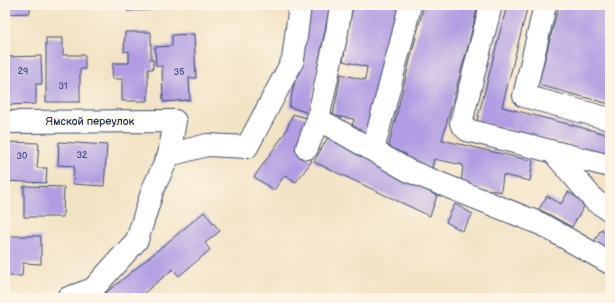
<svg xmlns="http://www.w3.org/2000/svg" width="615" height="303" viewBox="0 0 615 303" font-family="'Balsamiq Sans',sans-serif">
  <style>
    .building { fill: #b09de3 }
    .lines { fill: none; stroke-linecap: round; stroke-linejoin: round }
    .minor-casing { stroke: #3b4a6d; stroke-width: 24 }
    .minor { stroke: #fff; stroke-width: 22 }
    .labels { text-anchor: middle; stroke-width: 3; stroke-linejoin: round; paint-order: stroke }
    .number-label { font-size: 9px; fill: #404a7f }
    .street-label { font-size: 11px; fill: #1b2f5e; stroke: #fcf5e5 }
  </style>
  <rect width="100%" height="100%" fill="#fcf5e5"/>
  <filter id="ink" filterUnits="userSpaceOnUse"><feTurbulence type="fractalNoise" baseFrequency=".025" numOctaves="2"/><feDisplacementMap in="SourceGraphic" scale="8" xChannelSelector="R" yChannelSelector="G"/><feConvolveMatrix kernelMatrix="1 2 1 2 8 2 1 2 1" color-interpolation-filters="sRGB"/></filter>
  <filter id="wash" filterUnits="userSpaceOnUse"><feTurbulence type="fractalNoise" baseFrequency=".012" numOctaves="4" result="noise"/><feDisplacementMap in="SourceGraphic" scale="16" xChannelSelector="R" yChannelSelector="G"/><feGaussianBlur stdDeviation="0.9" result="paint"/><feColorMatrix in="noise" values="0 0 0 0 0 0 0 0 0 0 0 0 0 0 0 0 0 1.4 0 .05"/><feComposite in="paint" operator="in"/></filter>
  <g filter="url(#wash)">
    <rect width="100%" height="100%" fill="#f3e3c5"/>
    <g id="blocks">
      <g class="building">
        <polygon points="5,5 30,5 30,13 5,14"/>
        <polygon points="127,5 150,5 150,10 127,11"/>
        <polygon points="309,5 330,5 309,113 289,107 300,57"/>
        <polygon points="353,5 402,5 369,136 351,131 354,119 333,116 341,74 365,80 367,67 343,61"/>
        <polygon points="424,5 478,5 468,46 442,140 533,161 530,181 503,175 501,192 461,184 463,165 434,159 432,168 406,160 406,154 388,148"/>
        <polygon points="507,5 528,5 502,107 610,135 610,156 477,121"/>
        <polygon points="559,5 610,5 610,104 538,85"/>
        <polygon points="125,32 151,32 151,60 153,60 153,69 148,69 148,101 122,101 122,79 112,79 113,63 129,63 129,51 124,52"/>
        <polygon points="194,34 196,78 189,78 190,100 163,102 162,66 156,66 155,47 172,46 172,35"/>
        <polygon points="46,38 63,38 63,55 85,55 85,69 80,69 80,102 46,102"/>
        <polygon points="41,56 42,84 36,84 36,104 5,105 5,57"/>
        <polygon points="293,114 313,120 302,153 312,161 296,182 285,175 274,190 254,177 285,133"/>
        <polygon points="328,137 437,196 430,216 314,162"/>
        <polygon points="5,142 39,143 37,168 47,168 46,183 5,181"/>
        <polygon points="59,142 107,145 104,186 73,184 74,166 58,165"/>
        <polygon points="24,186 64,187 63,217 24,217"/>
        <polygon points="568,192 586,203 572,227 539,209 547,196 561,204"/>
        <polygon points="455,204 473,214 462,231 446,222"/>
        <polygon points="204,212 220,231 205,243 210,250 179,276 173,269 138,298 100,298"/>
        <polygon points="601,229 610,234 610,253 593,244"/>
        <polygon points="5,236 41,236 41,264 23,263 22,276 5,276"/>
      </g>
    </g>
  </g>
  <g filter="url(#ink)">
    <use href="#blocks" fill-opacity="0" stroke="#3b4a6d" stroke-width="1"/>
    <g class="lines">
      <defs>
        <g id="minor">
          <polyline points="491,5 461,123 467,130 610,166"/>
          <polyline points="545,5 524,96 610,119"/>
          <polyline points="318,119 409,171 541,224 610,263"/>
          <polyline points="5,122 175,121 169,155 153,189 137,240 93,289 68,298"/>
          <polyline points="307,148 318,119 337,32 341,5"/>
          <polyline points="373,150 403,35 410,5"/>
          <polyline points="553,152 595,201 610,210"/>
          <polyline points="169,155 207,145 247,147 293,60 300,5"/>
        </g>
      </defs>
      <use href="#minor" class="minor-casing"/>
      <use href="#minor" class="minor"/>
    </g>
  </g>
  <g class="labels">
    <g class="number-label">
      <text x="23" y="74">29</text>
      <text x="179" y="75">35</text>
      <text x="63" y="89">31</text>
      <text x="82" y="158">32</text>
      <text x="22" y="159">30</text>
    </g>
    <g class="street-label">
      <text x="90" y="125">Ямской переулок</text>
    </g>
  </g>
  <rect width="615" height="303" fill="none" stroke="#fcf5e5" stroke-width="20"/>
</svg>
